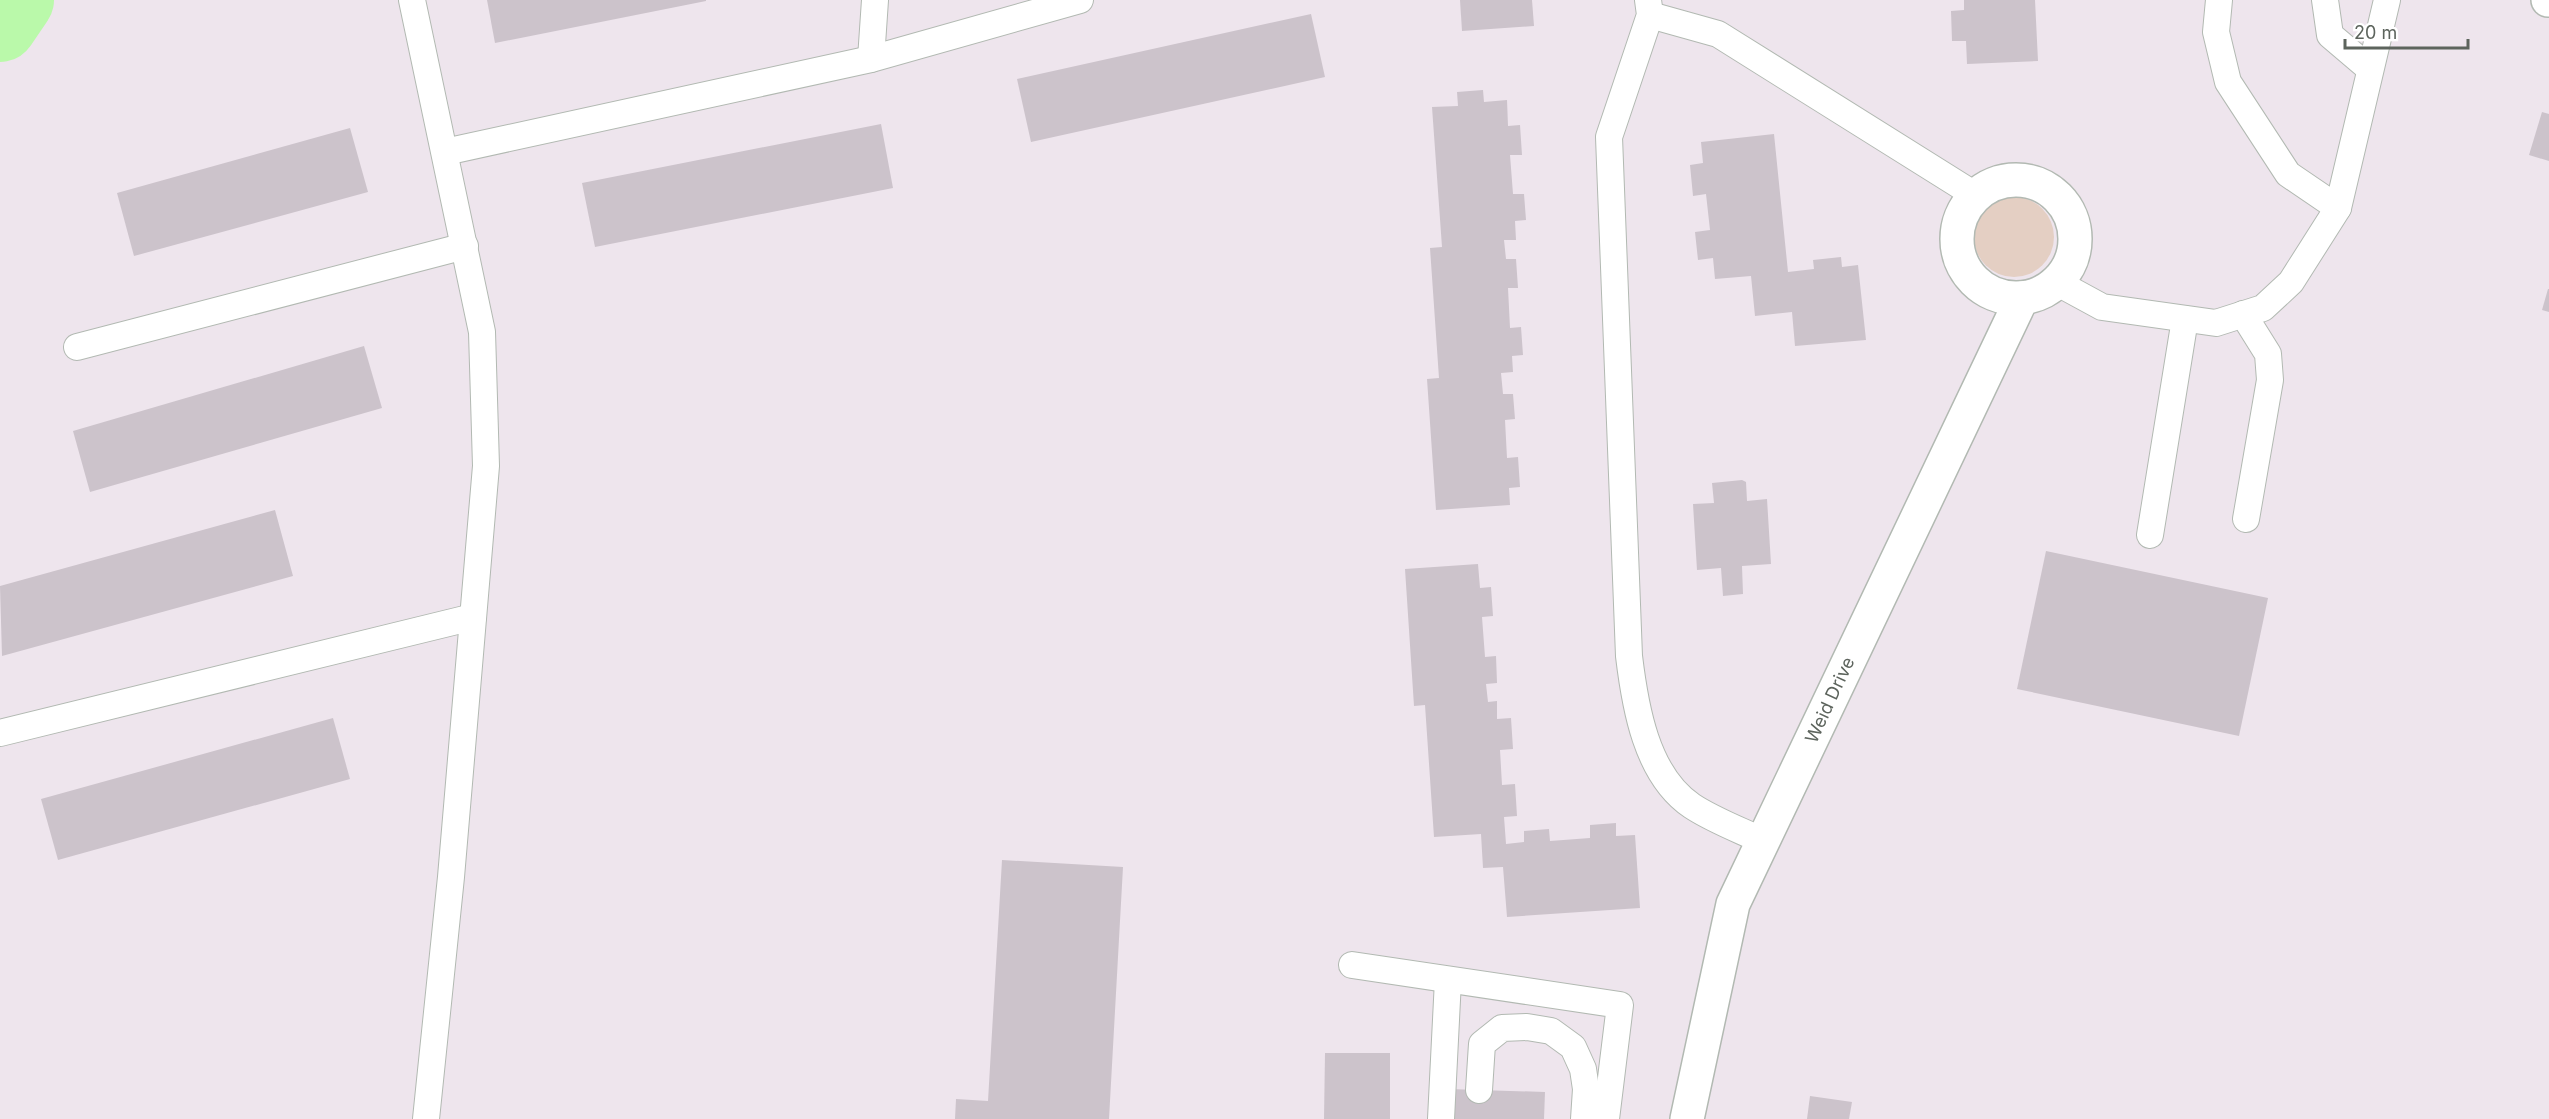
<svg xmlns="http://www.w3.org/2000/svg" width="2549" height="1119" viewBox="0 0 2549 1119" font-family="Inter,sans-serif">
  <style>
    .green { fill: #e4cfc3 }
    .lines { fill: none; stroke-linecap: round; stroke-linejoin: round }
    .river { stroke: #baf9aa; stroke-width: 74 }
    .building { fill: #ccc3cb }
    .service-casing { stroke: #b2b9b2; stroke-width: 28 }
    .minor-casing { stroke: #b2b9b2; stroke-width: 36 }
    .service { stroke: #fff; stroke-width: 26 }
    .minor { stroke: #fff; stroke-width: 33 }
    .labels { text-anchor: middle; stroke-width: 5; stroke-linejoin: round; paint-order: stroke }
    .street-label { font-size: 18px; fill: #5d645d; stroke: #fff }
  </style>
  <rect width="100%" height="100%" fill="#eee5ed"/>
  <circle class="green" cx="2014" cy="237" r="40"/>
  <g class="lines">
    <polyline class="river" points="0,25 17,0"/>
  </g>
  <g class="building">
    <polygon points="487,0 706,0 706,1 495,43"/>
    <polygon points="1460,0 1532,0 1534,26 1462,31"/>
    <polygon points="1964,0 2035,0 2038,61 1967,64 1966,41 1952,41 1951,11 1964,10"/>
    <polygon points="1311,14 1325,77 1031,142 1017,79"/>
    <polygon points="1483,90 1484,102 1507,100 1508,126 1520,125 1522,155 1510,155 1513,194 1524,194 1526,220 1515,221 1516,240 1504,240 1506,259 1516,259 1518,288 1508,288 1510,328 1521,327 1523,355 1512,356 1513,372 1501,373 1503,394 1513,394 1515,419 1505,420 1507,458 1518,457 1520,487 1509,488 1510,505 1436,510 1427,379 1439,378 1430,248 1442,247 1432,107 1458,106 1457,92"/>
    <polygon points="2542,112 2549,114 2549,161 2529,155"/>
    <polygon points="881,124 893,188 595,247 582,183"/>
    <polygon points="350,128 368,192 134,256 117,193"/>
    <polygon points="1774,134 1788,272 1814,269 1813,260 1841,257 1842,267 1858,265 1866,340 1795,346 1792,312 1755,316 1751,276 1715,279 1713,258 1698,260 1695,232 1710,230 1706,194 1693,196 1690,165 1703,163 1701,142"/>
    <polygon points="2548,289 2549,289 2549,312 2542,310"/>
    <polygon points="364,346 382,408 90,492 73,431"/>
    <polygon points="1742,480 1746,482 1747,501 1767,499 1771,564 1742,566 1743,594 1723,596 1721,568 1697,570 1693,504 1714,503 1712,483"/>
    <polygon points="275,510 293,576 2,656 0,586"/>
    <polygon points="2046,551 2268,598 2239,736 2017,689"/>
    <polygon points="1478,564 1480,588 1491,587 1493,616 1482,617 1485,657 1496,656 1497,683 1486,684 1488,702 1497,701 1497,719 1511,718 1513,749 1500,750 1502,785 1515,784 1517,816 1504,817 1506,844 1524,842 1524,831 1549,829 1550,841 1590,838 1590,825 1616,823 1616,836 1635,835 1640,908 1507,917 1503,867 1483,868 1481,834 1434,837 1425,705 1414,706 1405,569"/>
    <polygon points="333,718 350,779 58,860 41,799"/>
    <polygon points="1002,860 1123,867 1109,1119 955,1119 956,1099 988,1101"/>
    <polygon points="1325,1053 1390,1053 1390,1119 1324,1119"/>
    <polygon points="1448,1089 1545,1092 1544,1119 1447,1119"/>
    <polygon points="1810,1096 1852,1102 1849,1119 1807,1119"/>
  </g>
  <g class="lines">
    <defs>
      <g id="service">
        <polyline points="412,0 482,332 486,466 451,877 426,1119"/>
        <path d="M1648,0L1650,15L1609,137L1629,656C1635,706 1646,775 1692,806C1713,820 1740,830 1763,841"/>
        <polyline points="2219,0 2216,32 2228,82 2288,174 2338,208"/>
        <polyline points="2325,0 2330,35 2370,69"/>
        <polyline points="1650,15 1718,34 1975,195"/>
        <polyline points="871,59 875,0"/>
        <polyline points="445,152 871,59 1080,0"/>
        <polyline points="2056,282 2102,307 2216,323 2263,308 2291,282 2338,208 2387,0"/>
        <polyline points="2243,314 2268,354 2270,380 2246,519"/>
        <polyline points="77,347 465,246"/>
        <polyline points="2150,535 2185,319"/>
        <polyline points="0,733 473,617"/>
        <polyline points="1352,965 1620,1005 1606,1119"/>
        <polyline points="1479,1090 1482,1044 1502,1028 1527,1027 1551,1031 1573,1047 1583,1069 1586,1089 1584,1119"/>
        <polyline points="1441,1119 1448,980"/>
      </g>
      <g id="minor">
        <polyline points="2548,0 2549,0"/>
        <circle cx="2016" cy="239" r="59"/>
        <polyline points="1687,1119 1733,904 2022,298"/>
      </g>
    </defs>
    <use href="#service" class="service-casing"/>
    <use href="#minor" class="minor-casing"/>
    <use href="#service" class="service"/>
    <use href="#minor" class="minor"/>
  </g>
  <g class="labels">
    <g class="street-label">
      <text transform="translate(1830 700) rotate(-65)" y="6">Weid Drive</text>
    </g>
  </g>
  <path d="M2345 39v9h123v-9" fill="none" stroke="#5d645d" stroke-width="3"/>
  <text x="2354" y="39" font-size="18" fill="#5d645d" stroke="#ffffff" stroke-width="4.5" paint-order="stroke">20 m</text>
</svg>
